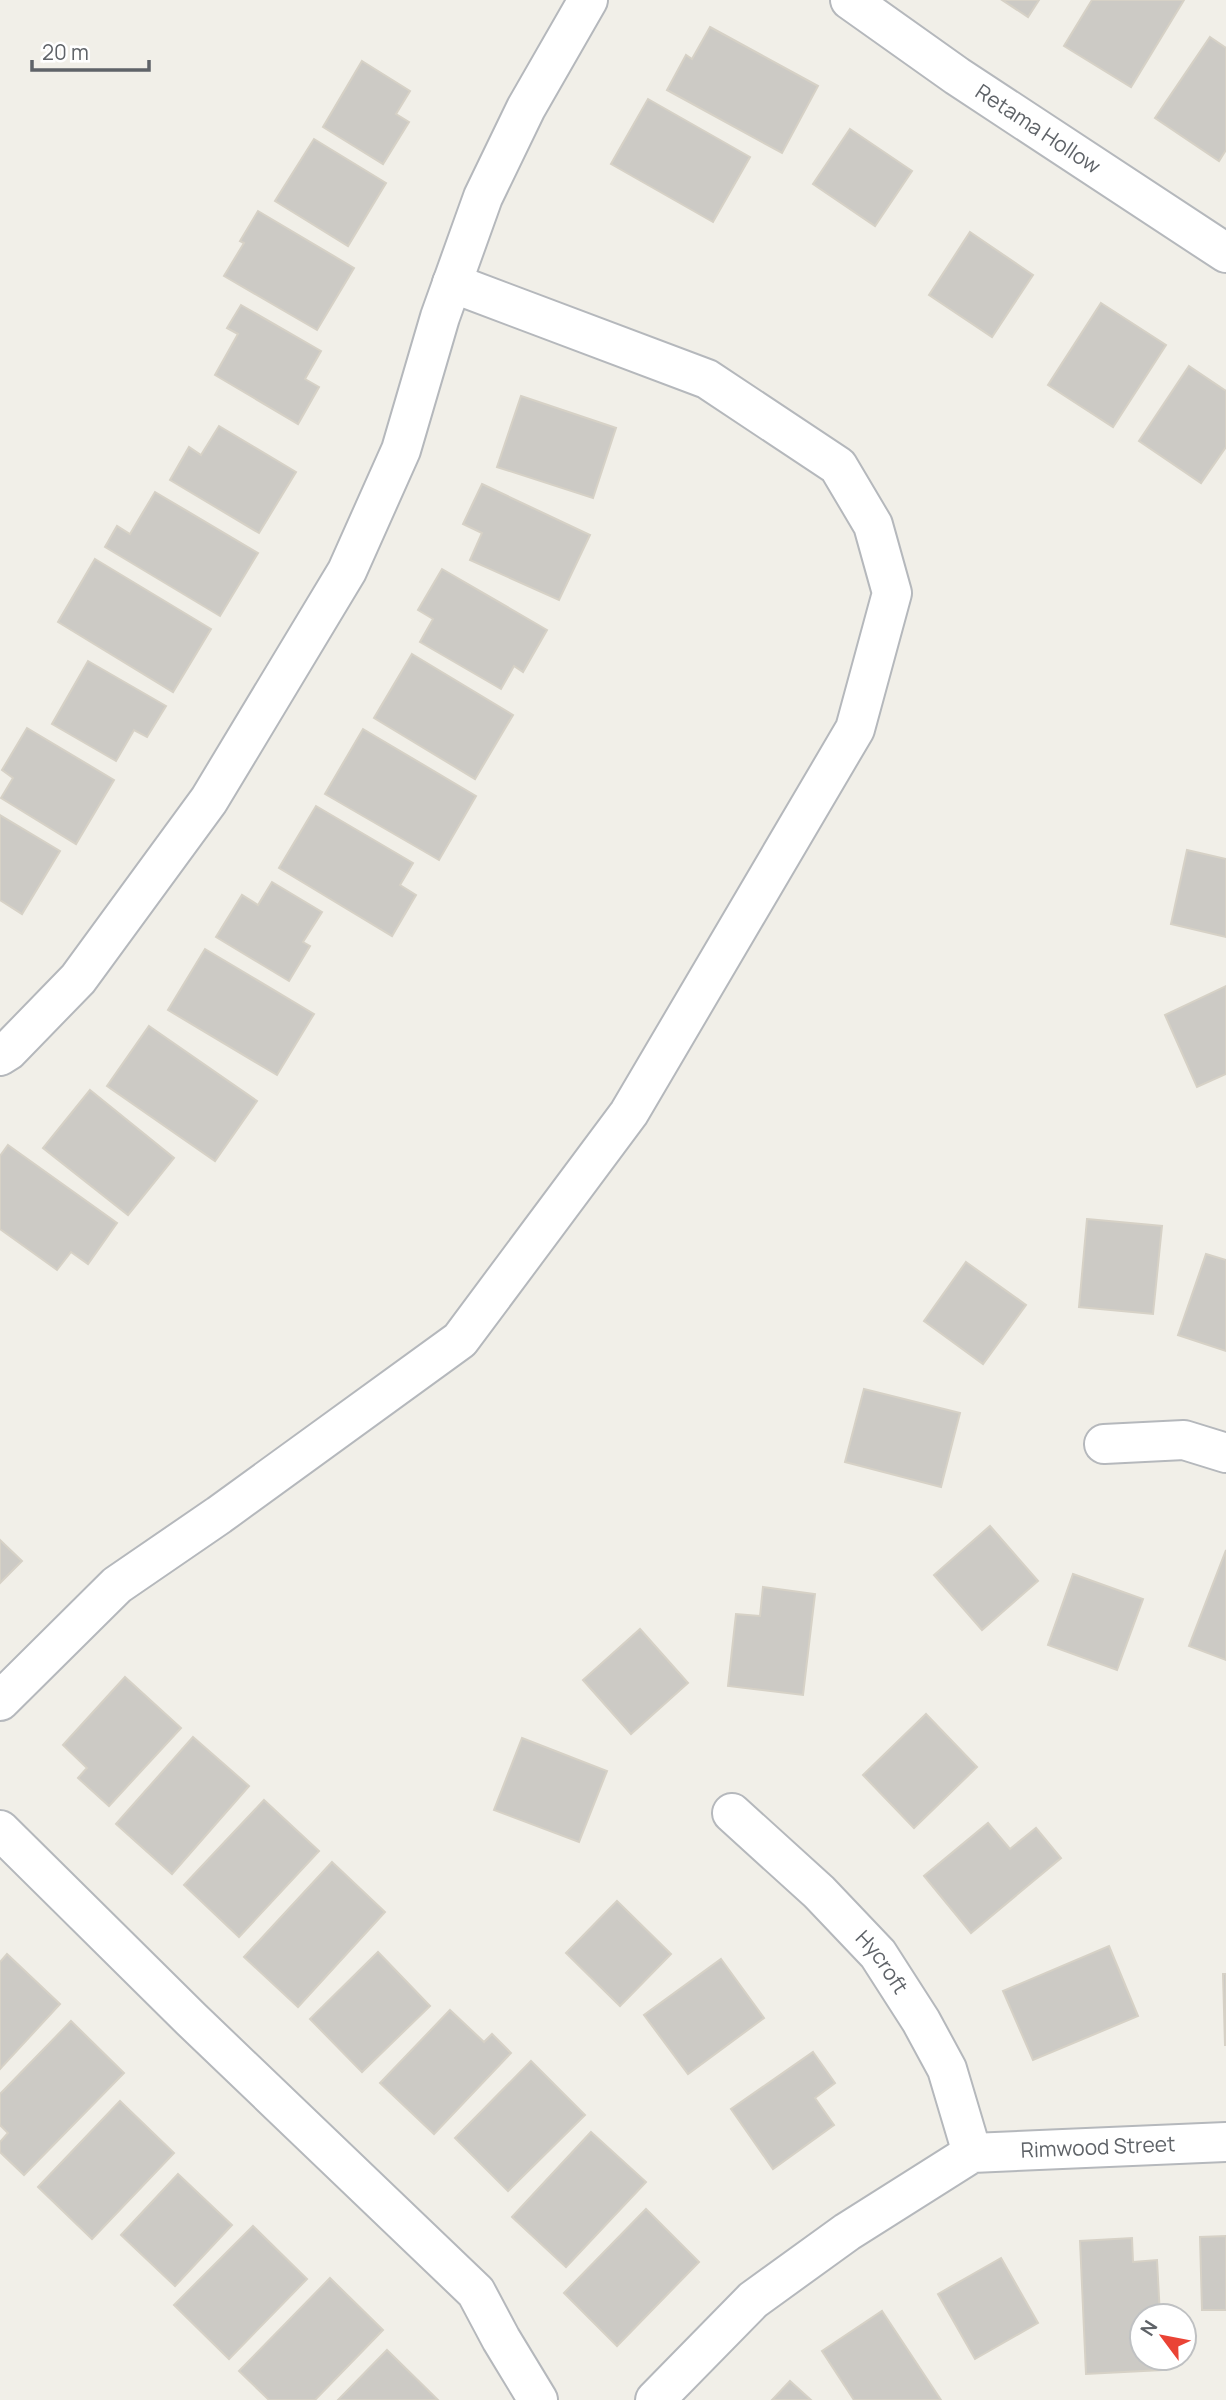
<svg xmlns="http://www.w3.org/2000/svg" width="1226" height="2400" viewBox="0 0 1226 2400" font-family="Manrope,sans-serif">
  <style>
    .building { fill: #cccac5; stroke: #d6d1c6; stroke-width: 2 }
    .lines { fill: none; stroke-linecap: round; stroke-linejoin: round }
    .minor-casing { stroke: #b5b8bc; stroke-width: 42 }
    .minor { stroke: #fff; stroke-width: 38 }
    .labels { text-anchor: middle; stroke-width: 6; stroke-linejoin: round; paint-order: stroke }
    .street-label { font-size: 21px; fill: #5f6368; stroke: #fff }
  </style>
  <rect width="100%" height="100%" fill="#f1efe8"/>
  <g class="building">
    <polygon points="1002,0 1039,0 1028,17"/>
    <polygon points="1092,0 1184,0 1131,87 1064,46"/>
    <polygon points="710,27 818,86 782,153 667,90 686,55 692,59"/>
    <polygon points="1210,37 1226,48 1226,150 1219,161 1155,118"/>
    <polygon points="362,61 410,91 396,114 409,122 383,164 323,127"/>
    <polygon points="648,99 750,157 713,222 611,164"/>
    <polygon points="850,129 912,171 875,226 813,184"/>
    <polygon points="314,139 386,183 348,246 275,201"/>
    <polygon points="258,211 354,268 317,330 224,276 244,243 240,241"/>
    <polygon points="970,232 1033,275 992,337 929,295"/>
    <polygon points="1101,303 1166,345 1113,427 1048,385"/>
    <polygon points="241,305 321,351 305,379 319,387 298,424 215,375 238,334 227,328"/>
    <polygon points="1189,366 1226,391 1226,447 1201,483 1139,441"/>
    <polygon points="521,396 616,428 593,498 497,467"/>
    <polygon points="219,426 296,472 259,533 170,480 189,447 201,455"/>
    <polygon points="482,484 590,535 559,600 470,560 482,533 463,524"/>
    <polygon points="155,492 258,553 220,616 105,547 117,526 130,534"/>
    <polygon points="95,559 211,629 173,692 58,622"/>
    <polygon points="442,569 547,630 523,672 514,666 501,689 420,642 433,619 418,610"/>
    <polygon points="412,654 513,715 475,779 374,718"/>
    <polygon points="88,661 166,706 147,737 134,730 116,761 52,724"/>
    <polygon points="27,728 114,780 76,844 1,798 13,778 2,770"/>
    <polygon points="363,729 476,796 439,860 325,794"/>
    <polygon points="316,806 413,863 400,885 416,895 392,936 279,868"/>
    <polygon points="0,815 60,851 22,914 0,900"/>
    <polygon points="1187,850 1226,859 1226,937 1171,924"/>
    <polygon points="272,882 322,912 303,942 310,946 289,981 216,937 242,895 258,905"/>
    <polygon points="205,949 314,1014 277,1075 168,1010"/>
    <polygon points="1226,986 1226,1074 1197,1087 1165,1015"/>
    <polygon points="149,1026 257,1101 215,1161 107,1086"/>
    <polygon points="90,1090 174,1158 128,1215 43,1148"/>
    <polygon points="8,1145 117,1223 88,1264 71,1252 57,1270 0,1229 0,1156"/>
    <polygon points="1087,1219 1162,1226 1153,1314 1079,1307"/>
    <polygon points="1206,1254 1226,1260 1226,1351 1178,1335"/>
    <polygon points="966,1262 1026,1305 983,1364 924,1321"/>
    <polygon points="864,1389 960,1413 941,1487 845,1462"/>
    <polygon points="990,1526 1038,1581 982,1630 934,1575"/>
    <polygon points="0,1540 22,1561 0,1583"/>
    <polygon points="1226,1550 1226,1660 1189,1646"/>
    <polygon points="1073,1574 1143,1599 1117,1670 1048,1645"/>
    <polygon points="763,1587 815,1594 803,1695 728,1686 736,1614 760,1616"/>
    <polygon points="640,1629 688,1683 631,1734 583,1680"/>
    <polygon points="125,1677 181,1728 109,1806 78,1778 87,1768 63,1745"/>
    <polygon points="926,1714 977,1767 914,1828 863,1775"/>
    <polygon points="193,1737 249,1786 172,1874 116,1824"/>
    <polygon points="522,1738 607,1771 579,1842 494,1810"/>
    <polygon points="264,1800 319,1851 239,1937 184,1885"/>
    <polygon points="988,1823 1010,1849 1036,1828 1061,1858 971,1933 924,1876"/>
    <polygon points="332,1862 385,1912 298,2007 244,1957"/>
    <polygon points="617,1901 671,1954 620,2006 566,1953"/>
    <polygon points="1109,1946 1138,2016 1033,2060 1003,1991"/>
    <polygon points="378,1952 430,2006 362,2072 310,2019"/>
    <polygon points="7,1954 60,2004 0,2069 0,1962"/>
    <polygon points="721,1959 764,2018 688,2074 644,2015"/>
    <polygon points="1223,1974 1226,1974 1226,2045 1225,2045"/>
    <polygon points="450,2010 484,2042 492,2034 511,2053 434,2134 380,2083"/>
    <polygon points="71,2021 124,2073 24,2175 0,2152 0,2142 8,2133 0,2125 0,2094"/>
    <polygon points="813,2052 835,2083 815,2098 834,2125 773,2169 731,2109"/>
    <polygon points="531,2061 585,2115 508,2191 455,2138"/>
    <polygon points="120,2101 174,2153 92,2239 38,2187"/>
    <polygon points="591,2132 646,2182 566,2267 512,2217"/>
    <polygon points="178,2174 232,2225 175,2286 121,2235"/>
    <polygon points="646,2209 699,2262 617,2346 564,2293"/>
    <polygon points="253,2226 307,2279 229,2359 174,2305"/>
    <polygon points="1226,2236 1226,2310 1202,2310 1200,2237"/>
    <polygon points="1132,2238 1133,2262 1157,2260 1160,2316 1142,2316 1142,2358 1162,2358 1162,2370 1086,2374 1080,2241"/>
    <polygon points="1001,2258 1038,2323 975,2359 938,2294"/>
    <polygon points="330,2278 383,2330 315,2400 269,2400 239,2371"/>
    <polygon points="882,2311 941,2400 854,2400 822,2351"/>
    <polygon points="387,2350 438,2400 338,2400"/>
    <polygon points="790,2381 811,2400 772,2400"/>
  </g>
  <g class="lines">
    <defs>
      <g id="minor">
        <path id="s1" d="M850,0L957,76L1226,253"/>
        <polyline points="0,1056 8,1051 78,979 209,800 347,571 401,450 440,317 483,197 526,108 588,0"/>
        <polyline points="1104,1444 1184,1440 1226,1453"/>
        <polyline points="0,1701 117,1585 219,1515 460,1340 629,1113 855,729 892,593 873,525 838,466 707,379 452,283"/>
        <path id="s2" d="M732,1813L819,1892L878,1954L921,2021L947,2069L972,2153"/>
        <polyline points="0,1830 191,2019 476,2292 501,2339 538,2400"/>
        <path id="s3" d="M655,2400L753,2300L847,2232L972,2153L1226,2142"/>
      </g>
    </defs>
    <use href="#minor" class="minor-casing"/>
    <use href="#minor" class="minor"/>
  </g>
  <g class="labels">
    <g class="street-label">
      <text dy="7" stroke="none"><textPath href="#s1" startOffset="228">Retama Hollow</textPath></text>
      <text dy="7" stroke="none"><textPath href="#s2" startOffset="212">Hycroft</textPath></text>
      <text dy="7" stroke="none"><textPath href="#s3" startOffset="530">Rimwood Street</textPath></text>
    </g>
  </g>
  <g transform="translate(1163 2337) rotate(302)"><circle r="33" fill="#ffffff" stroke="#bfc1c3" stroke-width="2"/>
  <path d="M0-5L12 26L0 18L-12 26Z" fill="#ea4335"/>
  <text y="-10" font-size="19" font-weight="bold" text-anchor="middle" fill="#5f6368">N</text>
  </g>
  <path d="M32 60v10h117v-10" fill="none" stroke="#5f6368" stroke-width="3.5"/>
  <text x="42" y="60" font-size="21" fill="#5f6368" stroke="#ffffff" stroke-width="5" paint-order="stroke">20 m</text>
</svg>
